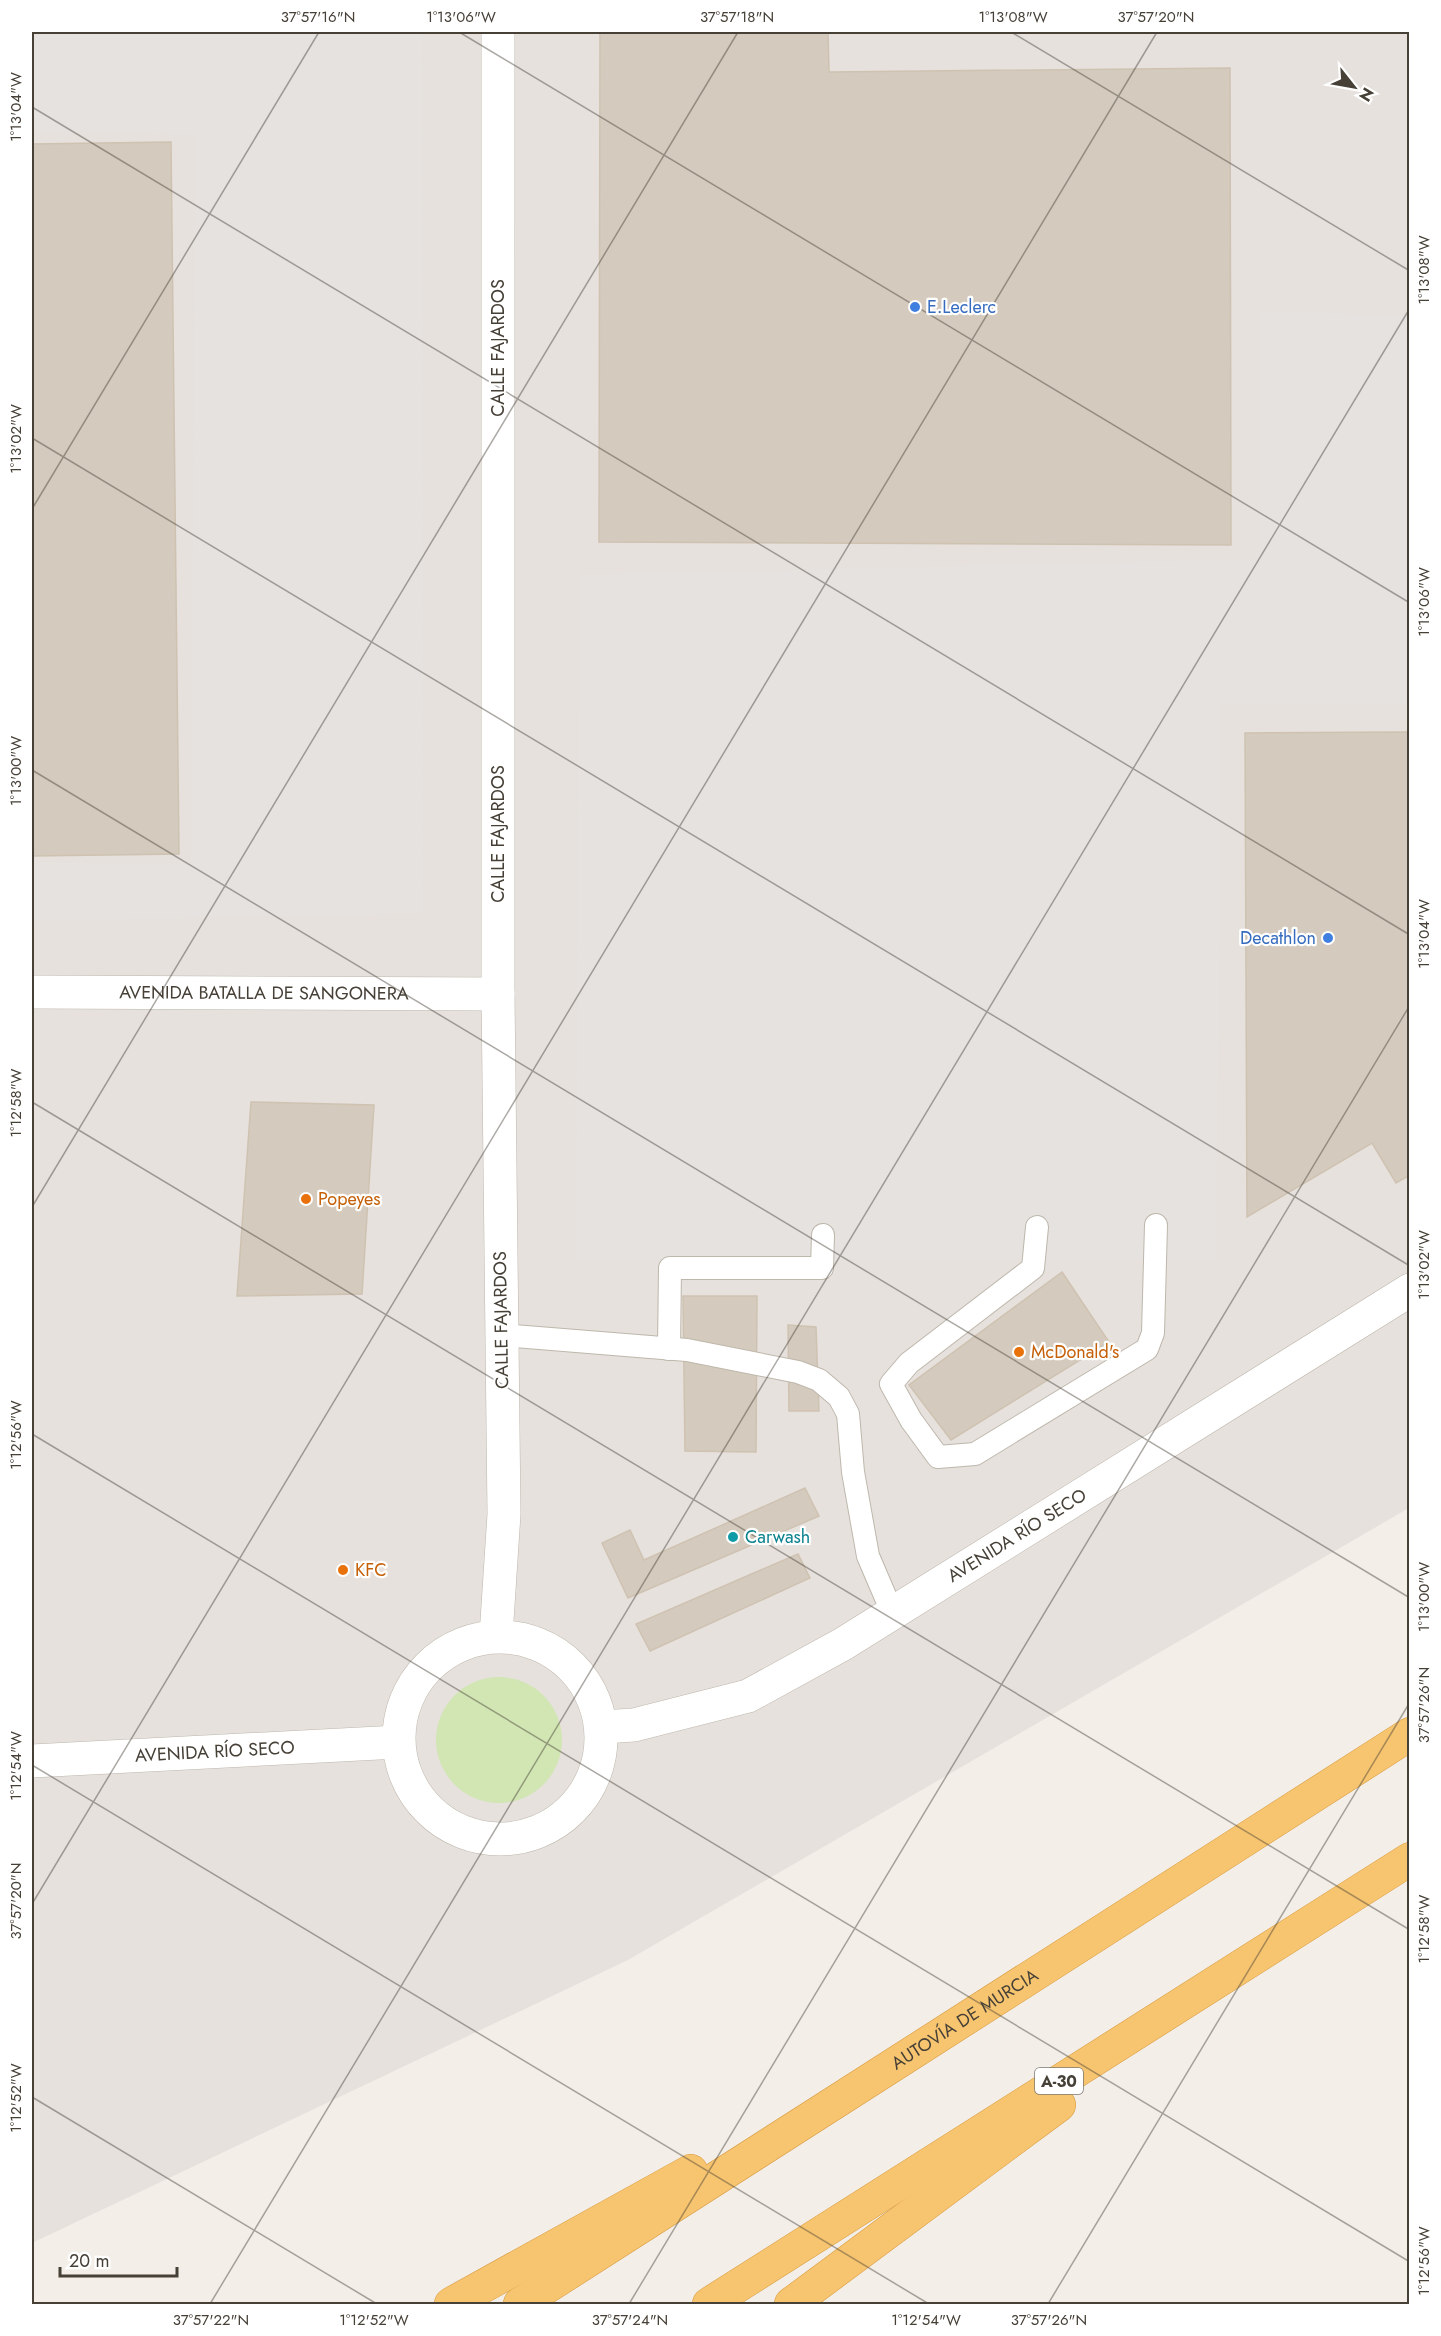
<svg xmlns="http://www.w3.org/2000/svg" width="1441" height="2336" viewBox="0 0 1441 2336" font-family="Jost,sans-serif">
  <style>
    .industrial { fill: #e6e1dd }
    .green { fill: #d1e6b3 }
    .parking { fill: #e5e2e0 }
    .building { fill: #d4cbbe; stroke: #cfc2b1; stroke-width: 1.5 }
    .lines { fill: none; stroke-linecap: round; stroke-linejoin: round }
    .service-casing { stroke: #beb7ab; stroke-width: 24 }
    .minor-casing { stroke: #beb7ab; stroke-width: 34 }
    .motorway-casing { stroke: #d6993f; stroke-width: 34 }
    .service { stroke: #fff; stroke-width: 22 }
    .minor { stroke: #fff; stroke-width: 33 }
    .motorway { stroke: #f7c46f; stroke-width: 33 }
    .ticks { fill: none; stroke: #464037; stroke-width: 1.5; stroke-opacity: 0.45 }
    .shop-dot { fill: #3f7fe0; stroke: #fff; stroke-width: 2 }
    .food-dot { fill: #e8710a; stroke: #fff; stroke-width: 2 }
    .culture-dot { fill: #0f9aa8; stroke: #fff; stroke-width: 2 }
    .labels { text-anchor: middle; stroke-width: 4.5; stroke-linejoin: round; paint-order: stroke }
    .shield { fill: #fff; stroke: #7e7973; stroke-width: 1.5 }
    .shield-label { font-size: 16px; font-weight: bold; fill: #464037 }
    .shop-label { font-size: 18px; fill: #366cbe; stroke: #fff; text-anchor: start }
    .street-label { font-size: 18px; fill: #464037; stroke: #fff }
    .food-label { font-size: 18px; fill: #c56008; stroke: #fff; text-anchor: start }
    .culture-label { font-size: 18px; fill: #0d838f; stroke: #fff; text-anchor: start }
    .neatline { fill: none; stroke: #464037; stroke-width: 2 }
    .ticks-label { font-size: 15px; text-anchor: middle; fill: #464037 }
  </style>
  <rect width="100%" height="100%" fill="#f3efe8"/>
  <polygon class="industrial" points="32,32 1409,32 1409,1508 628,1960 32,2243"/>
  <circle class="green" cx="499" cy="1740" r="63"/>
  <g class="parking">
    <polygon points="32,32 422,32 423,913 32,921 32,863 191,863 195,135 32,130"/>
    <polygon points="1261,311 1409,316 1409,704 1221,703 1216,1259 576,1260 579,575 1260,559"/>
  </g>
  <g class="building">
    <polygon points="600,32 828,32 829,72 1230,68 1231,545 599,542"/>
    <polygon points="171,142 179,854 32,856 32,144"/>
    <polygon points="1410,732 1410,1175 1396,1183 1372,1143 1247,1217 1245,733"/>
    <polygon points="251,1102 374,1105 362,1294 237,1296"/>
    <polygon points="1062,1272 1109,1342 951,1440 909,1385"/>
    <polygon points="683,1296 757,1296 756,1452 685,1451"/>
    <polygon points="788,1325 816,1327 819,1411 789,1411"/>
    <polygon points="805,1488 819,1516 628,1598 602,1543 630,1530 644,1560"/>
    <polygon points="798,1554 810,1578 650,1651 636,1624"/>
  </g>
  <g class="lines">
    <defs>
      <g id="service">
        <polyline points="1037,1227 1033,1268 909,1363 891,1384 911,1420 938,1457 975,1454 1147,1349 1153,1333 1156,1225"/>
        <polyline points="502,1335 687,1350 798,1372 819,1380 839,1397 848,1414 853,1472 868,1556 892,1612"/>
        <polyline points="669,1349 670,1268 822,1268 823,1235"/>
      </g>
      <g id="minor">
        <path id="s1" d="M32,992L498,994"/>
        <polyline points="496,1636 504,1514 498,994 498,32"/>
        <circle cx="500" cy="1738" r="101"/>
        <path id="s2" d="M601,1727L634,1725L748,1696L843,1644L1410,1290"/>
        <path id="s3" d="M32,1761L398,1742"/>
      </g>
      <g id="motorway">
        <polyline points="451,2304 691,2171"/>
        <path id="s4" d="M520,2304L1410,1734"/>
        <polyline points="709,2304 1410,1859"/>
        <polyline points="791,2304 1059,2105"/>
      </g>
    </defs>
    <use href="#service" class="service-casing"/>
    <use href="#minor" class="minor-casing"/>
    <use href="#motorway" class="motorway-casing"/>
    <use href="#service" class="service"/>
    <use href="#minor" class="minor"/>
    <use href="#motorway" class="motorway"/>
  </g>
  <path class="ticks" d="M459,32L1410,603M1011,32L1410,271M32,107L1410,935M32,438L1410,1266M32,509L319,32M32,770L1410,1598M32,1102L1410,1930M32,1207L738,32M32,1434L1410,2262M32,1765L929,2304M32,1904L1157,32M32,2097L377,2304M210,2304L1410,308M629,2304L1410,1005M1048,2304L1410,1702"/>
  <g class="shop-dot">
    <circle cx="915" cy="307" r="6"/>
    <circle cx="1328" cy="938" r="6"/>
  </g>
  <g class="food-dot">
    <circle cx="306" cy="1199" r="6"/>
    <circle cx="1019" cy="1352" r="6"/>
    <circle cx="343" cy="1570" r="6"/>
  </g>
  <circle class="culture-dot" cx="733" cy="1537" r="6"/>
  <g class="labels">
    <rect class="shield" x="1035" y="2068" width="48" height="26" rx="4.5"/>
    <g class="shield-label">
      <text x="1059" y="2087">A-30</text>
    </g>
    <g class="shop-label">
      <text x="927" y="313">E.Leclerc</text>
      <text x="1316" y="944" text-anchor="end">Decathlon</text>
    </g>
    <g class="street-label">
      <text transform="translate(498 348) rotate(-90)" y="6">CALLE FAJARDOS</text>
      <text transform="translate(498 834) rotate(-90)" y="6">CALLE FAJARDOS</text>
      <text dy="6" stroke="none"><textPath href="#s1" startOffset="232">AVENIDA BATALLA DE SANGONERA</textPath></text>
      <text transform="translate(501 1320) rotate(-91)" y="6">CALLE FAJARDOS</text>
      <text dy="6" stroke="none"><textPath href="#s2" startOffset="464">AVENIDA RÍO SECO</textPath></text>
      <text dy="6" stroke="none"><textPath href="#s3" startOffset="183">AVENIDA RÍO SECO</textPath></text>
      <text dy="6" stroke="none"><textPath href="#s4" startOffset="528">AUTOVÍA DE MURCIA</textPath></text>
    </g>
    <g class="food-label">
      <text x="318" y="1205">Popeyes</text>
      <text x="1031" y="1358">McDonald's</text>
      <text x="355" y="1576">KFC</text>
    </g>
    <g class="culture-label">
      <text x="745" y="1543">Carwash</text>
    </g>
  </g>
  <rect width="1441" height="2336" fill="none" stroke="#ffffff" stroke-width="66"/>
  <g transform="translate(1354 87) rotate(121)" stroke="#ffffff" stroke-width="4.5" paint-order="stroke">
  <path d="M0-4.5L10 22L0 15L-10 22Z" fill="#464037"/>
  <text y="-9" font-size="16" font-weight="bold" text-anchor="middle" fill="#464037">N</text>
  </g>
  <path d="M60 2267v9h117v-9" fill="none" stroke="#464037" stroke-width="3"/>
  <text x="69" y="2267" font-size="18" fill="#464037" stroke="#ffffff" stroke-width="4.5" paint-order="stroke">20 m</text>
  <rect x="33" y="33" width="1375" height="2270" class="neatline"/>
  <g class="ticks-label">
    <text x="318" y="22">37°57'16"N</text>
    <text x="461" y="22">1°13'06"W</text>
    <text x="737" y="22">37°57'18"N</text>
    <text x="1013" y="22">1°13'08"W</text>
    <text x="1156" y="22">37°57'20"N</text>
    <text transform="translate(16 107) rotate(-90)" y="5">1°13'04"W</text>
    <text transform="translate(1424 270) rotate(-90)" y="5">1°13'08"W</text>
    <text transform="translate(16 439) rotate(-90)" y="5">1°13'02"W</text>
    <text transform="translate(1424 602) rotate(-90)" y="5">1°13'06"W</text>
    <text transform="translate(16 771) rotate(-90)" y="5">1°13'00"W</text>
    <text transform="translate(1424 934) rotate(-90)" y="5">1°13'04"W</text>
    <text transform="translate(16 1103) rotate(-90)" y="5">1°12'58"W</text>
    <text transform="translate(1424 1265) rotate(-90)" y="5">1°13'02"W</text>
    <text transform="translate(16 1435) rotate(-90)" y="5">1°12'56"W</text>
    <text transform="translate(1424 1597) rotate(-90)" y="5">1°13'00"W</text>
    <text transform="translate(1424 1705) rotate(-90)" y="5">37°57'26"N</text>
    <text transform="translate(16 1766) rotate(-90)" y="5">1°12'54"W</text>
    <text transform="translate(16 1901) rotate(-90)" y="5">37°57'20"N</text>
    <text transform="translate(1424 1929) rotate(-90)" y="5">1°12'58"W</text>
    <text transform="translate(16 2098) rotate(-90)" y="5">1°12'52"W</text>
    <text transform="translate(1424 2261) rotate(-90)" y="5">1°12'56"W</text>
    <text x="211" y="2325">37°57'22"N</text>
    <text x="374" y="2325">1°12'52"W</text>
    <text x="630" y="2325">37°57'24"N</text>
    <text x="926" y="2325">1°12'54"W</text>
    <text x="1049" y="2325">37°57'26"N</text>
  </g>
</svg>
